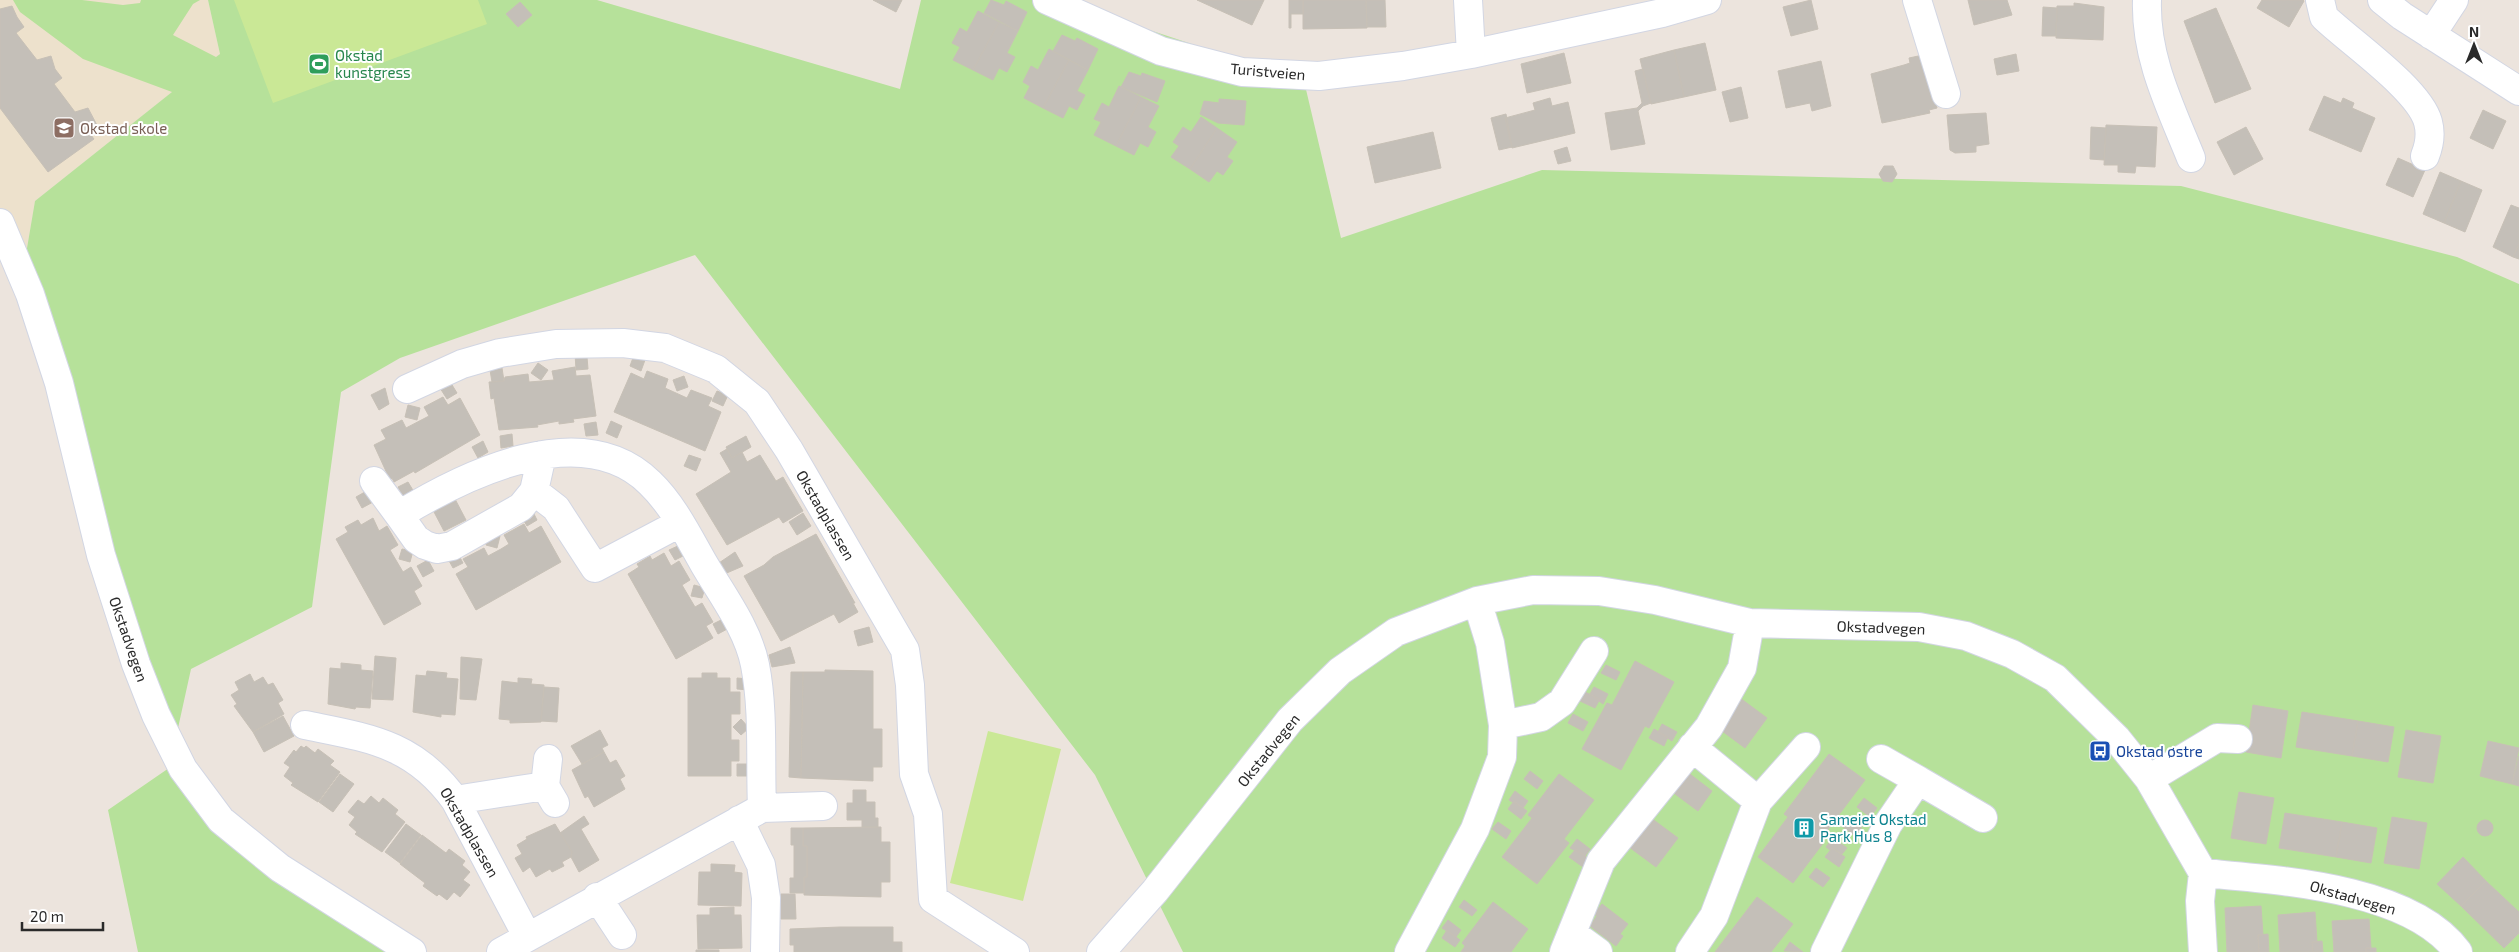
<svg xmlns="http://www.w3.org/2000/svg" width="2519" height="952" viewBox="0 0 2519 952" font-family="'Exo 2',sans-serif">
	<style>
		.education { fill: #ede1cc }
		.green { fill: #b6e19a }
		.pitch { fill: #cae896 }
		.building { fill: #c4bfb8; stroke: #c7c0b6 }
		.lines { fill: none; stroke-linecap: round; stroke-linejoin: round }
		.minor-casing { stroke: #d2d6e3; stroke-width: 30 }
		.minor { stroke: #fff; stroke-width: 28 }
		.labels { text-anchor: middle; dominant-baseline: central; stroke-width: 4; stroke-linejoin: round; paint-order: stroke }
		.leisure-label { font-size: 15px; fill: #27864d; stroke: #fff; text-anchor: start }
		.street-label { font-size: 15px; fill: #2a2a2a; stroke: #fff }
		.education-label { font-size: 15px; fill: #785e54; stroke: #fff; text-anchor: start }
		.transit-label { font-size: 15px; fill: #164399; stroke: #fff; text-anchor: start }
		.culture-label { font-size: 15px; fill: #0d838f; stroke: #fff; text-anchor: start }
	</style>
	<rect width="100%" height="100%" fill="#ece4dd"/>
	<path class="education" d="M0 0H208L220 54 35 201 25 260 0 208Z"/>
	<path class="green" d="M13 0H82L123 5 140 3 141 0H200L193 4 173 35 216 57 220 54 208 0H597L900 89 921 0H1072L1092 11 1304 81 1341 238 1542 170 2181 186 2457 257 2519 284V952H1183L1095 775 695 255 400 358 341 392 312 607 191 669 169 769 301 885 420 952H138L108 810 169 768 25 260 35 201 172 92 83 59 20 12Z"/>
	<path class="pitch" d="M234 0H478L487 24 273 103Z
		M988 731 1061 749 1023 901 950 883Z"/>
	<path class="building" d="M873 0H902L896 12Z
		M991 0 1004 5 1006 1 1027 12 1018 31 984 13Z
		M1197 0H1264L1252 25Z
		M1289 0H1303V14H1291V28H1289Z
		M1303 0H1366L1367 28 1303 29Z
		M1366 0H1385L1386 27H1367Z
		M1811 0 1818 29 1791 36 1783 7Z
		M1968 0H2007L2012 15 1974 25Z
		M2262 0H2303L2304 1 2289 27 2257 8Z
		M520 2 532 15 518 27 506 14Z
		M2074 3 2104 7 2103 40 2056 38 2057 6H2074Z
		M12 6 17 17 24 27 16 33 37 60 51 56 55 69 62 78 54 84 75 112 88 108 99 129 91 135 94 139 48 172 0 108V9Z
		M2043 7 2057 8 2056 36H2042Z
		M2216 8 2251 89 2215 103 2184 21Z
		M978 11 999 22 973 70 953 60 960 47 952 43 960 28 967 32Z
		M999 22 1018 31 1007 53 1015 57 1007 72 999 68 993 80 973 70Z
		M1062 35 1075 41 1077 38 1098 49 1088 70 1053 51Z
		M1705 43 1716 90 1684 97 1674 50Z
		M1049 49 1069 60 1043 108 1024 98 1030 86 1023 82 1031 66 1038 70Z
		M1674 50 1684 97 1651 104 1640 59Z
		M1564 53 1571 83 1527 93 1521 64Z
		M2016 54 2019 71 1997 75 1994 59Z
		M1923 55 1937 108 1929 110 1930 113 1882 123 1871 74 1904 65 1910 63 1909 58Z
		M1069 60 1088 70 1077 91 1085 95 1077 110 1069 106 1063 118 1043 108Z
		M1821 61 1831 106 1812 111 1810 103 1786 108 1778 71Z
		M1643 69 1651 103 1643 106 1638 111 1645 144 1611 150 1605 113 1637 108 1642 103 1635 71Z
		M1129 72 1141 76 1142 73 1165 81 1157 102 1121 87Z
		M1119 86 1141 97 1116 146 1094 135 1101 122 1094 119 1102 103 1109 107Z
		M1741 87 1748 118 1730 122 1722 92Z
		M2324 96 2341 103 2343 98 2354 103 2352 108 2375 118 2361 152 2309 130Z
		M1141 97 1159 106 1148 127 1156 132 1148 147 1140 143 1134 155 1116 146Z
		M1550 98 1552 106 1568 102 1575 133 1512 148 1505 118 1535 110 1533 103Z
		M1219 99 1246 101 1244 125 1218 123 1200 114 1204 101 1219 103Z
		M2483 110 2506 121 2493 149 2470 138Z
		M1986 113 1989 144 1976 146V152L1955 153 1950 150 1947 115Z
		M1506 114 1512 147 1499 150 1491 118Z
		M1201 117 1217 128 1190 169 1171 157 1179 146 1173 142 1183 127 1191 132Z
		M2106 125 2157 127 2155 167 2136 166 2135 173 2118 172V165H2104Z
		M2091 127 2106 128 2104 160 2090 159Z
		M2246 127 2263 159 2234 175 2217 142Z
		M1217 128 1237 142 1227 157 1233 161 1223 175 1217 171 1209 182 1190 169Z
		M1433 132 1441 168 1375 183 1367 147Z
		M1567 147 1571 161 1558 164 1554 151Z
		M2398 158 2425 170 2413 197 2386 185Z
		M1884 166H1893L1897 174 1892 182 1883 181 1879 174Z
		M2440 172 2461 181 2444 223 2423 214Z
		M2461 181 2482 190 2465 232 2444 223Z
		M2511 205 2519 208V244L2513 257 2493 247Z
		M2519 244V259L2513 257Z
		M575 353 587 357 588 369 576 370Z
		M634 355 645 360 641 371 630 366Z
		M538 363 548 370 541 380 531 373Z
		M575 367 576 376 590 375 596 416 573 419 574 422 559 424V421L537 425 538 427 499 430 494 398 491 399 489 382 504 381 505 377 528 374 529 382 554 380 552 371Z
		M502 368 504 381 492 382 490 370Z
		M647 371 668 379 665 388 687 398 691 390 712 398 708 406 721 412 705 451 614 412 631 373 644 379Z
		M684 376 688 387 677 391 673 380Z
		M449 380 457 393 447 399 440 388Z
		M385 388 389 404 379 410 371 395Z
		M717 391 728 395 723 406 712 401Z
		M443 397 448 405 460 398 480 435 415 473 414 471 394 482 392 478 390 480 374 445 386 439 381 430 402 420 406 428 429 416 424 407Z
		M408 405 420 408 417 420 405 417Z
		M611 421 622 426 617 438 606 433Z
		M596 422 598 435 586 436 584 424Z
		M512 434 513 446 501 448 500 436Z
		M746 436 751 447 732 458 726 447Z
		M483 441 488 452 478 458 472 447Z
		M727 449 732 458 742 452 747 462 760 455 776 481 783 477 803 511 783 523 779 517 727 545 696 494 731 472 720 453Z
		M689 455 701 459 696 471 684 466Z
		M408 482 414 492 404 498 398 487Z
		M372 488 373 502 362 508 356 497Z
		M455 499 466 520 444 531 433 510Z
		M543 507 533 512 537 520 527 526 521 516Z
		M803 513 811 526 797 535 789 522Z
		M373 518 379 531 387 526 398 545 390 550 403 572 411 567 422 586 414 591 421 604 384 625 336 539 348 532 345 527 358 520 361 525Z
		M524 524 529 533 541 526 561 562 476 610 456 574 468 567 463 559 484 548 488 556 501 549 509 544 504 535Z
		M488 534 500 536 497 548 486 545Z
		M816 534 855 603H853L858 612 839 623 834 614 781 641 744 576 764 565 773 557Z
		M680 545 685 555 675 560 669 550Z
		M402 549 413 551 410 562 399 559Z
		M457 552 463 563 453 568 447 557Z
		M735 552 743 566 722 575 716 565Z
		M664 553 671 566 679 561 690 580 682 585 695 607 702 603 713 622 706 626 713 638 676 659 628 574 639 567 637 564 650 556 652 560Z
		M428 560 434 571 423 577 417 566Z
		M694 585 705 588 702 598 691 596Z
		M723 619 729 628 718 634 713 624Z
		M869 627 873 642 858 646 854 631Z
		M790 647 795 663 772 667 769 655Z
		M375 656 396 658 393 700 372 699Z
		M461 657 482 659 476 700 460 699Z
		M1635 661 1674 682 1649 728 1645 726 1621 770 1582 749 1607 703 1612 705Z
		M341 663 361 665V670L373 671 370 708 356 707 355 709 328 704 330 668 341 669Z
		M1606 665 1620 672 1616 680 1601 673Z
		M825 670 873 671V729H882V767H873V781L801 778 803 672H825Z
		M427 671 447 673 446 678 458 679 455 715 441 714V717L413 712 416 675 426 676Z
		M791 672H803L801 778 789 777Z
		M702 673H717V678H730V692H740V714H731V740H739V761H731V776H688V678H702Z
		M250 674 254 682 263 677 268 685 273 683 283 700 278 703 284 714 253 732 234 706 237 704 231 695 239 690 235 682Z
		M518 678 532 679 531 684 544 685 541 722 510 723V720L499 719 502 681 518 683Z
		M737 678 749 679 748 690 737 689Z
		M544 687 559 688 557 722 541 721Z
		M1594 687 1608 694 1603 704 1590 694Z
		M1585 692 1600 699 1595 708 1580 701Z
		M1740 698 1767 718 1745 748 1718 728Z
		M2253 705 2288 711 2281 758 2246 752Z
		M2302 712 2358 721 2352 756 2296 747Z
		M1573 714 1588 722 1583 731 1568 723Z
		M283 716 294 736 264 752 253 732Z
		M741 719 749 728 741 735 733 727Z
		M2358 721 2394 727 2388 762 2352 756Z
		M1662 724 1677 732 1672 741 1658 732Z
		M1654 729 1668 737 1664 746 1649 738Z
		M600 730 608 745 602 748 604 752 582 764 571 746Z
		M2406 730 2441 736 2433 783 2398 777Z
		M2488 741 2519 748 2512 784 2480 776Z
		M301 746 304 748 306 746 315 753 318 749 334 761 330 765 340 772 318 802 291 785 293 783 284 776 290 767 284 763 294 750 296 752Z
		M604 752 610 763 616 760 625 776 620 779 625 789 594 807 588 796 585 798 572 770Z
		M1829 754 1865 780 1820 840 1824 842 1793 883 1758 857 1788 817 1784 814Z
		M2519 756V786L2512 784Z
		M737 764H748V776H737Z
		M1530 771 1543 781 1537 789 1524 779Z
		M1686 771 1712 791 1698 811 1671 791Z
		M340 774 354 784 333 812 319 802Z
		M1559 774 1594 800 1564 839 1569 843 1537 884 1502 857 1532 818 1528 815Z
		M853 790H866V802H875V818H878V827H862V820H847V803H853Z
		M1515 791 1528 801 1523 808 1509 800Z
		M2239 792 2274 798 2266 844 2231 838Z
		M371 796 379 803 383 798 398 810 395 814 405 822 382 852 355 834 357 832 349 825 355 817 348 812 358 800 364 804Z
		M1864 798 1877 808 1870 817 1857 807Z
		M1514 801 1527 811 1521 819 1508 809Z
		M2285 813 2342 822 2336 857 2279 848Z
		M584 816 589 824 581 829 599 860 579 872 571 857 572 852 560 833Z
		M1848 817 1862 827 1855 836 1842 826Z
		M2392 817 2427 823 2419 869 2384 863Z
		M1651 818 1678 838 1656 867 1629 847Z
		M2477 828a8 8 0 1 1 16 0a8 8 0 1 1-16 0Z
		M1498 822 1511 831 1506 839 1492 829Z
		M2342 822 2377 828 2371 863 2336 857Z
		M406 824 421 835 400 863 385 852Z
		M555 824 572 852 571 857 562 862 564 866 552 872 550 869 536 877 530 867 523 872 515 858 522 854 517 845 527 839 526 837Z
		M878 827H881V842H890V882H881V897L804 895V877H807V846H803V828Z
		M791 828H803V846H807V877H804V893H790V878H794V845H791Z
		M422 835 446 853 449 849 465 861 462 865 470 872 463 880 470 885 460 897 454 892 447 900 439 894 437 896 423 886 425 883 400 864Z
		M1833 838 1847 848 1842 854 1832 848 1830 850 1826 847Z
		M1577 839 1590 849 1585 856 1570 848Z
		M1832 848 1845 857 1839 867 1825 857Z
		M1576 849 1589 859 1583 867 1569 857Z
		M2463 857 2486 881 2461 906 2437 884Z
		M711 864 735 865 734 872 742 873 741 906 698 905 699 872H711Z
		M1816 868 1830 878 1823 887 1809 877Z
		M2486 881 2519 912V933L2504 948 2461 906Z
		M781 894H795L796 919H781Z
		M1757 897 1793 924 1771 952H1715Z
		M1464 900 1477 910 1472 916 1459 907Z
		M1493 902 1528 929 1511 952H1461L1465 946 1462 943Z
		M1602 904 1628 924 1620 934 1623 936 1616 946 1590 926 1597 916 1594 914Z
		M2261 906 2263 935H2258L2259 952H2227L2225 908Z
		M734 907V915H741L742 948 698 949 697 915H710V908Z
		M2315 912 2317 942H2312L2313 952H2280L2278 915Z
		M2369 919 2371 948H2366V952H2334L2332 921Z
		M1448 920 1461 930 1456 937 1442 928Z
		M840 927H893V942H902V952H794V945H790V929Z
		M1447 930 1460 940 1455 947 1442 938Z
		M2268 934 2269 952H2259L2258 935Z
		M2322 941 2323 952H2313L2312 942Z
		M1790 942 1803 952 1784 951Z
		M2366 948H2376V952H2366Z
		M696 950H719V952H696Z"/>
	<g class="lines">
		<g class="minor-casing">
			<path id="minor" d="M1047 0 1161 51 1242 72 1319 76 1403 66 1471 54 1662 13 1707 0
				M1468 0 1471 54
				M1917 0 1946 94
				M2147 0C2145 57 2170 106 2191 158
				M2320 0 2324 17C2350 42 2419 89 2428 122 2431 133 2429 146 2425 156
				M2382 0 2402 16 2519 91
				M2431 35 2454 0
				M0 223 30 294 59 383 101 555 136 664 156 715 183 769 221 820 280 868 412 952
				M407 389 462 364 500 353 556 344 623 343 665 348 716 369 757 402 789 450 905 650 910 685 914 774 928 814 933 899 1015 952
				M542 455 534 491 521 507 452 546 437 549 425 545 416 539 399 515C464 475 582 416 650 483 673 505 688 536 704 564 722 595 748 629 755 665 764 711 760 761 762 808
				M374 481 399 515
				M534 491 556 508 595 568 680 523
				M305 725C368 738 414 743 455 800L527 936
				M1503 725 1541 717 1562 702 1594 651
				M1692 747 1758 801
				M1881 759 1918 780
				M2149 779 2217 738 2238 739
				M545 786 548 759
				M455 800 545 786 555 803
				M739 820 761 865 766 898 765 952
				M2203 873C2277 880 2411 887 2458 952
				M597 897 622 935
				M1572 933 1598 952
				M501 952 762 808 823 806
				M1101 952 1155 891 1290 720 1340 671 1396 632 1477 601 1533 590 1599 591 1655 600 1750 623 1919 627 1966 636 2012 654 2055 678 2117 739 2149 779 2203 873 2200 901 2203 952
				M1409 952 1475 829 1502 757 1503 725 1490 643 1477 601
				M1564 952 1601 861 1709 727 1742 668 1750 623
				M1690 952 1714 916 1758 801 1806 747
				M1825 952 1888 824 1918 780 1983 818"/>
		</g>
		<use href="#minor" class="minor"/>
	</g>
	<defs>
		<g id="stadium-square" transform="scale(1.125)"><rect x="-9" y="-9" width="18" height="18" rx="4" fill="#2e9e5b" stroke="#fff"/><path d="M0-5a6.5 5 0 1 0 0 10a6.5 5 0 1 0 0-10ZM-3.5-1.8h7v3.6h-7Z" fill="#fff"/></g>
		<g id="school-square" transform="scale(1.125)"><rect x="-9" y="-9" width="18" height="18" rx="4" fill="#8d6e63" stroke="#fff"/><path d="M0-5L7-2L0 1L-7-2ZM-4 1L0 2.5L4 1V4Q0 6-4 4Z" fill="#fff"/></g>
		<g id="bus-square" transform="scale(1.125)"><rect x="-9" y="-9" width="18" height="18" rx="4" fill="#1a4fb4" stroke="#fff"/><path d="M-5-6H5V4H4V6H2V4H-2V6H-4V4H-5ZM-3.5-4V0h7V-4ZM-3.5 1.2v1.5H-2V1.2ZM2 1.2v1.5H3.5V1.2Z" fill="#fff"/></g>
		<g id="building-square" transform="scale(1.125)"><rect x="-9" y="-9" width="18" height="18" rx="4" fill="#0f9aa8" stroke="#fff"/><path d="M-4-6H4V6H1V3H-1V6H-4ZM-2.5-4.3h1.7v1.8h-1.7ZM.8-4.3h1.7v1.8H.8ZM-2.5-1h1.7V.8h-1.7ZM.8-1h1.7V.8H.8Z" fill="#fff"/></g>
	</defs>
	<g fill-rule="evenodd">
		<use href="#stadium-square" x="319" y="64"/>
		<use href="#school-square" x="64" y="128"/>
		<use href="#bus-square" x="2100" y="751"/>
		<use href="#building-square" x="1804" y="828"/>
	</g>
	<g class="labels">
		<g class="leisure-label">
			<text x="335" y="55">Okstad<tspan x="335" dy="17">kunstgress</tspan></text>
		</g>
		<g class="street-label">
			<text transform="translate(1268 71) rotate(5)">Turistveien</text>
			<text transform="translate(826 515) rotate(60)">Okstadplassen</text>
			<text transform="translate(1881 627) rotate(2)">Okstadvegen</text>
			<text transform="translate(129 639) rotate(71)">Okstadvegen</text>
			<text transform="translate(1268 750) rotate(-51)">Okstadvegen</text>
			<text transform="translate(470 832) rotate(60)">Okstadplassen</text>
			<text transform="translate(2353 897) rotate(16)">Okstadvegen</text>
		</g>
		<g class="education-label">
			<text x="80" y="128">Okstad skole</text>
		</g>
		<g class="transit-label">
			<text x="2116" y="751">Okstad østre</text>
		</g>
		<g class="culture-label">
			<text x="1820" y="819">Sameiet Okstad<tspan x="1820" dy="17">Park Hus 8</tspan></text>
		</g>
	</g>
	<g transform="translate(2474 45)" stroke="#ffffff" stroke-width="4" paint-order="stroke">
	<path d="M0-4L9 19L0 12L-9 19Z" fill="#2a2a2a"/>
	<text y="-8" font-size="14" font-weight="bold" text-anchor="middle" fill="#2a2a2a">N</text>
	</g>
	<path d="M22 922v8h81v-8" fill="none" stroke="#2a2a2a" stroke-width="2.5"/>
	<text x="30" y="922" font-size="15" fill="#2a2a2a" stroke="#ffffff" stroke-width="4" paint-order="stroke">20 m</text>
</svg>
